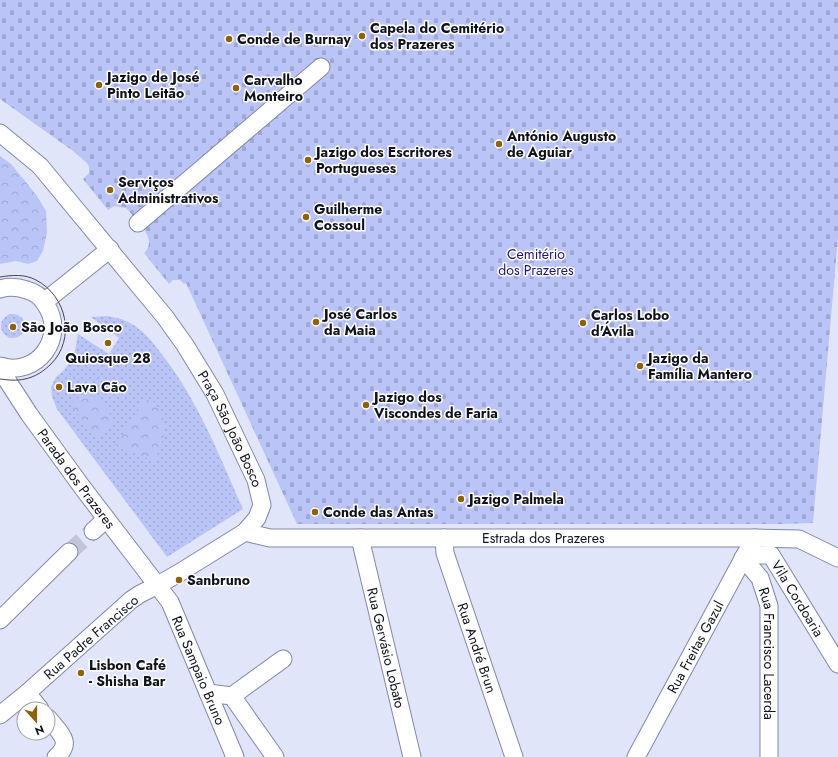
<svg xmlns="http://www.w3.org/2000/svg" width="838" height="757" viewBox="0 0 838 757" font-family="Jost,sans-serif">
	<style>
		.grass { fill: url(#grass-dots) }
		.forest { fill: url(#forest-crowns) }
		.cemetery { fill: url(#cemetery-stones) }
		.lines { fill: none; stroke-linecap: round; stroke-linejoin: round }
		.minor-tunnel { stroke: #c2c5d9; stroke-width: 17; stroke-dasharray: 17 8; stroke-linecap: butt }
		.minor-casing { stroke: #8288a8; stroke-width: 19 }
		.minor { stroke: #fff; stroke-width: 17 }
		.tram { stroke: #424452; stroke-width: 1 }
		.poi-dot { fill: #8e6208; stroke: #fff; stroke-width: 1.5 }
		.labels { text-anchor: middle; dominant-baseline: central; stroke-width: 3; stroke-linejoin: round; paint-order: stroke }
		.poi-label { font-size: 14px; font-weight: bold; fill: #10121e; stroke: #fff; text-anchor: start }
		.park-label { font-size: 14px; fill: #1f1178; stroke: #fff }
		.street-label { font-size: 14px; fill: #10121e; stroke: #fff }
	</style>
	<defs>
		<pattern id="grass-dots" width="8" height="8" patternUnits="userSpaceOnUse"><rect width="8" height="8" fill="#bac4f6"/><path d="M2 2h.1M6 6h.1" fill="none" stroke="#9fa7d2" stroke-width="1.8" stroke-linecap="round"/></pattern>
		<pattern id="forest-crowns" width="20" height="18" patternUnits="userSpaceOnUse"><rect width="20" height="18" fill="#bac4f6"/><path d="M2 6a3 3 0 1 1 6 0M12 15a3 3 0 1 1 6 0" fill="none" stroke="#9fa7d2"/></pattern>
		<pattern id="cemetery-stones" width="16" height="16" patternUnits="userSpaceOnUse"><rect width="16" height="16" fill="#bac4f6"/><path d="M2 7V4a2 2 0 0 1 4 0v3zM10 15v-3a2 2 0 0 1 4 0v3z" fill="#9fa7d2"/></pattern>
	</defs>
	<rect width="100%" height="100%" fill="#e1e5fa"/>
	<path class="grass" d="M1 326a12 12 0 1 1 24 0a12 12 0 1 1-24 0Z
		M107 316C118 318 125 319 135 326 145 333 153 342 160 352 197 398 219 455 243 509L167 557 57 409 52 397 51 387 56 377 64 370 74 356 78 334 109 354 119 338 91 317Z"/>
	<path class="forest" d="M0 156 11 164 25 181 37 196 46 211 47 232 43 251 37 261 28 264 16 261 0 264Z
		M90 389 117 423 97 439 70 404Z
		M151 399C172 419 164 438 155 461L115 447 142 402Z"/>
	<path class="cemetery" d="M0 0H838V237L813 523 783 524H297L186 283 184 284 180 280H173L169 284 144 253C147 250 149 247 149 242 149 232 133 216 126 208L114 206 108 210 83 179 89 173V167L87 163 73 151 0 99Z"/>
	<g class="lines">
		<path class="minor-tunnel" d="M69 552 93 531"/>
		<g class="minor-casing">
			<g id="minor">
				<path id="s1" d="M0 133 40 166 165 317 185 345 215 394 256 480 262 505 257 518 245 532 179 573 158 585 140 594 131 600 27 693 0 715"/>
				<path d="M138 223 321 67"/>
				<path d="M0 289C9 286 18 287 27 290 35 292 42 298 46 305 67 337 37 378 0 366"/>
				<path d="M44 302 110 249"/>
				<path id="s2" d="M4 367 7 380 29 414 82 487 170 602 235 757"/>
				<path d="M93 531 106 519"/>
				<path id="s3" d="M245 532 270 538H755L799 539 838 558"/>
				<path id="s4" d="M360 538 412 757"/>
				<path id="s5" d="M444 538 445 553 514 757"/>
				<path id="s6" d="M745 555H771L838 664"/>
				<path id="s7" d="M743 558 760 578 769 606V757"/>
				<path d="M0 620 69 552"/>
				<path d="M27 693 40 709"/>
				<path d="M208 693 232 696 275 757"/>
				<path d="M232 696 283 659"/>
				<path d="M48 718C59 732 74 742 56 757"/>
				<path id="s8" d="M636 757 745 555 755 538"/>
			</g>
		</g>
		<use href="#minor" class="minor"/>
		<path class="tram" d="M0 277C12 275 25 274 36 280 67 296 76 339 51 364 44 371 35 377 25 379 16 381 8 380 0 379"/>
	</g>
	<g class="poi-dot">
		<circle cx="362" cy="36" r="4"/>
		<circle cx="229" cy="39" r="4"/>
		<circle cx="99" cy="85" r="4"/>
		<circle cx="236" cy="88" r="4"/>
		<circle cx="499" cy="144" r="4"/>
		<circle cx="308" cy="160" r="4"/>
		<circle cx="110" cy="190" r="4"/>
		<circle cx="306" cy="217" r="4"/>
		<circle cx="316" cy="322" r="4"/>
		<circle cx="583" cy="323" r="4"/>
		<circle cx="13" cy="327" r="4"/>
		<circle cx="108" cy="343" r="4"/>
		<circle cx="640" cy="366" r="4"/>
		<circle cx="59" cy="387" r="4"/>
		<circle cx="366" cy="405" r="4"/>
		<circle cx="461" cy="499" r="4"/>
		<circle cx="315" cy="512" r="4"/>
		<circle cx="179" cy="580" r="4"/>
		<circle cx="81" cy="673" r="4"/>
	</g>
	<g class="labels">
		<g class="poi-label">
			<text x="370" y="28">Capela do Cemitério<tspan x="370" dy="16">dos Prazeres</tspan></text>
			<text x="237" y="39">Conde de Burnay</text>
			<text x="107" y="77">Jazigo de José<tspan x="107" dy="16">Pinto Leitão</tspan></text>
			<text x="244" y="80">Carvalho<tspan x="244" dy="16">Monteiro</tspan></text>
			<text x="507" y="136">António Augusto<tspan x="507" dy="16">de Aguiar</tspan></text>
			<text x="316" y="152">Jazigo dos Escritores<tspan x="316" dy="16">Portugueses</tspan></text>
			<text x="118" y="182">Serviços<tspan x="118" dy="16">Administrativos</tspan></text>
			<text x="314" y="209">Guilherme<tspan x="314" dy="16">Cossoul</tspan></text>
			<text x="324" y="314">José Carlos<tspan x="324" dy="16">da Maia</tspan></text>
			<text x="591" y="315">Carlos Lobo<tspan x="591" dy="16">d'Ávila</tspan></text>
			<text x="21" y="327">São João Bosco</text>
			<text x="108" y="358" text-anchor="middle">Quiosque 28</text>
			<text x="648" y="358">Jazigo da<tspan x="648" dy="16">Família Mantero</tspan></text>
			<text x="67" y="387">Lava Cão</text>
			<text x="374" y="397">Jazigo dos<tspan x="374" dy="16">Viscondes de Faria</tspan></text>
			<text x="469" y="499">Jazigo Palmela</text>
			<text x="323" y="512">Conde das Antas</text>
			<text x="187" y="580">Sanbruno</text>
			<text x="89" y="665">Lisbon Café<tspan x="89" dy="16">- Shisha Bar</tspan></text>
		</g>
		<g class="park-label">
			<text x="536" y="254">Cemitério<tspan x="536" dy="16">dos Prazeres</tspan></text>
		</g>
		<g class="street-label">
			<text stroke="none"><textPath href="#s1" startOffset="378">Praça São João Bosco</textPath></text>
			<text stroke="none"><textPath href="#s2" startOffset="134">Parada dos Prazeres</textPath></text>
			<text stroke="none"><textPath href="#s3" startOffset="299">Estrada dos Prazeres</textPath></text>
			<text stroke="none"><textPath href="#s6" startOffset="77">Vila Cordoaria</textPath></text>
			<text transform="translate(91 637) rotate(-41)">Rua Padre Francisco</text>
			<text stroke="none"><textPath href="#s8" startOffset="125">Rua Freitas Gazul</textPath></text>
			<text stroke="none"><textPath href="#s4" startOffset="113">Rua Gervásio Lobato</textPath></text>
			<text stroke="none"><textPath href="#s5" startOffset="115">Rua André Brun</textPath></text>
			<text stroke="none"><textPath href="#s7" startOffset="103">Rua Francisco Lacerda</textPath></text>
			<text stroke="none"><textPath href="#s2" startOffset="363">Rua Sampaio Bruno</textPath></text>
		</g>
	</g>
	<g transform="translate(36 721) rotate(159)"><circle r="19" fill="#ffffff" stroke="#9fa0a5"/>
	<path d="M0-3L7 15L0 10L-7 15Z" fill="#8e6208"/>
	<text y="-6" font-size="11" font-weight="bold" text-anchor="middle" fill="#10121e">N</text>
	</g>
</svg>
